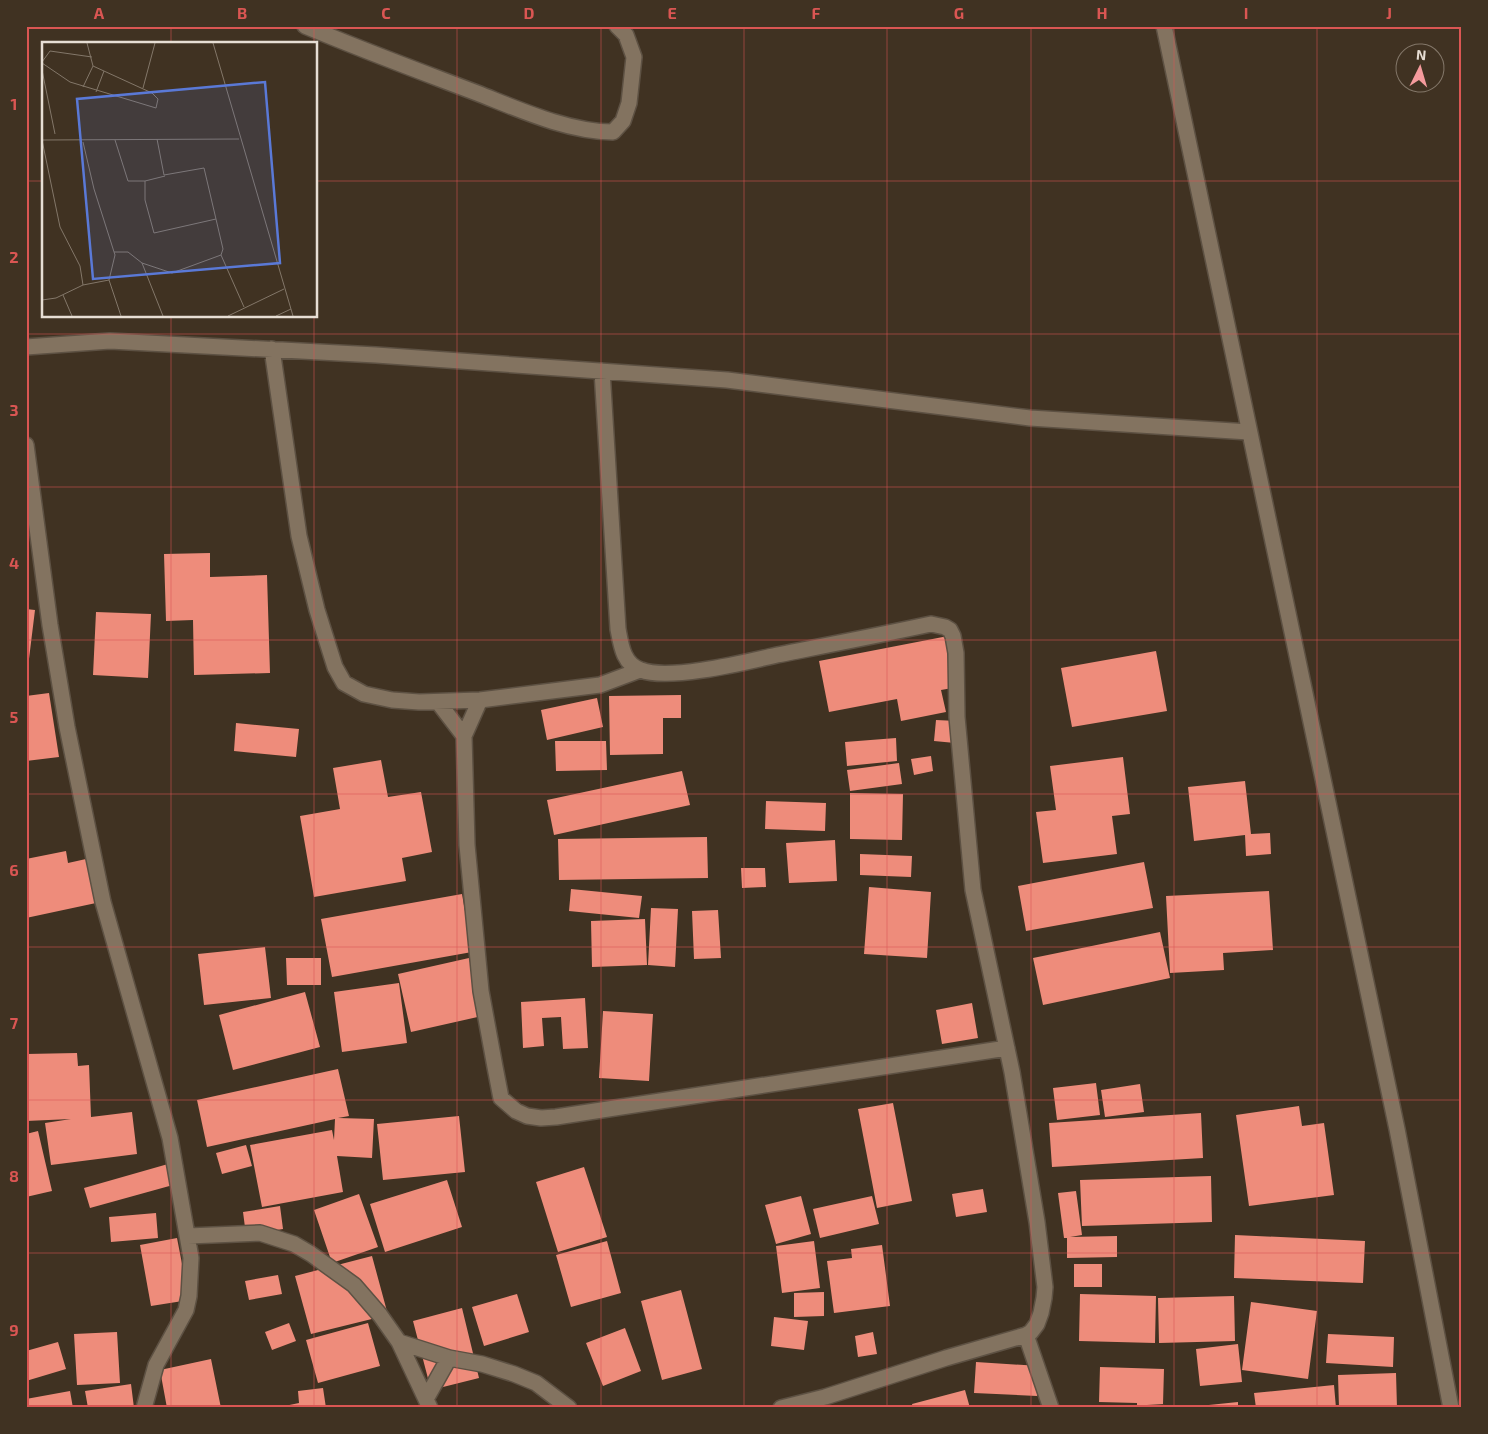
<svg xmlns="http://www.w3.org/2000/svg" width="1488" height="1434" viewBox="0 0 1488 1434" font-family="'Exo 2',sans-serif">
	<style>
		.building { fill: #ee8c7b }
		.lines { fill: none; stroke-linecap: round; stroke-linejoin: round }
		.minor-casing { stroke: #5d5143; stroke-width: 18 }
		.minor { stroke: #837360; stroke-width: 15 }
		.grid { fill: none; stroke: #da5653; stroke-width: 1; stroke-opacity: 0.55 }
		.inset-road { fill: none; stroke: #837769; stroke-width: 1 }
		.view { fill: #5a79d7; fill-opacity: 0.15; stroke: #5a79d7; stroke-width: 2.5 }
		.inset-edge { fill: none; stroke: #e7ded4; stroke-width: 2.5 }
		.neatline { fill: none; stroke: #da5653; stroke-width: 2 }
		.grid-label { font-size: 16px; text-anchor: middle; font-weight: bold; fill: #da5653 }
	</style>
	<rect width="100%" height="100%" fill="#403222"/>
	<path class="building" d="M210 553V577L267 575 270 673 194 675 193 620 166 621 164 554Z
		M26 609 35 610 28 667H26Z
		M96 612 151 614 148 678 93 675Z
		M948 636 958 687 941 690 946 712 901 721 897 699 829 712 819 661Z
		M1156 651 1167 711 1072 727 1061 668Z
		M49 693 59 757 26 761V696Z
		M681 695V718H663V754L610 755 609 696Z
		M597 698 603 727 547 740 541 710Z
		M936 720 957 721 955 743 934 741Z
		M236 723 299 729 296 757 234 751Z
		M896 738 897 761 847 766 845 742Z
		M555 741H606L607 770 556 771Z
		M931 756 933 771 914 775 911 759Z
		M1123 757 1130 814 1112 816 1117 854 1043 863 1036 812 1056 810 1050 766Z
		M381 760 388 797 421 792 432 852 402 858 406 881 314 897 300 816 340 809 333 768Z
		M899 763 902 784 850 791 847 770Z
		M682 771 690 805 554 835 547 800Z
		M1245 781 1251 834 1270 833 1271 854 1246 856 1245 835 1194 841 1188 787Z
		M850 793 903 794 902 840 850 839Z
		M766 801 826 803 825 831 765 829Z
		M707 837 708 878 559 880 558 839Z
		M835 840 837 881 789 883 786 843Z
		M66 851 68 863 86 859 96 903 26 918V859Z
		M860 854 912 856 911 877 860 875Z
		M1144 862 1153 908 1026 931 1018 886Z
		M741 868H765L766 887 742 888Z
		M869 887 931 892 927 958 864 954Z
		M571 889 642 896 639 918 569 911Z
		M1269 891 1273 950 1223 953 1224 970 1170 973 1166 896Z
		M462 894 472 952 332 977 321 919Z
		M651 908 678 909 675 967 648 965Z
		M718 910 721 958 694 959 692 911Z
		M645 919 647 965 592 967 591 921Z
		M1160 932 1170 978 1043 1005 1033 958Z
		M265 947 271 998 204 1005 198 954Z
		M286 958H321V985H287Z
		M469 958 482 1016 411 1032 398 974Z
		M399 983 407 1043 342 1052 334 992Z
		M305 992 320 1047 233 1070 219 1015Z
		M585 998 588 1048 563 1049 561 1017 542 1018 544 1046 523 1048 521 1002Z
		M972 1003 978 1038 942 1044 936 1010Z
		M603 1011 653 1014 649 1081 599 1078Z
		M77 1053 78 1066 89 1065 91 1117 132 1112 137 1154 51 1165 45 1123 71 1119 26 1121V1054Z
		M338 1069 349 1116 338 1118 374 1119 372 1158 337 1156 343 1192 262 1207 250 1145 332 1130 334 1140 335 1119 207 1147 197 1100Z
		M1096 1083 1100 1115 1057 1120 1053 1088Z
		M1140 1084 1144 1112 1105 1117 1101 1090Z
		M893 1103 912 1201 877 1208 858 1109Z
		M1299 1106 1302 1126 1324 1123 1334 1195 1249 1206 1236 1115Z
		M1201 1113 1203 1158 1052 1167 1049 1123Z
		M459 1116 465 1172 383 1180 377 1124Z
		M38 1131 52 1191 26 1197V1134Z
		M246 1145 252 1166 222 1174 216 1153Z
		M168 1164 173 1185 90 1208 84 1188Z
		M584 1167 607 1237 558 1252 536 1182Z
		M1211 1176 1212 1222 1082 1226 1080 1180Z
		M447 1180 462 1227 385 1252 370 1204Z
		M983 1189 987 1212 956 1217 952 1194Z
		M1076 1191 1082 1235 1070 1237 1117 1236V1257L1067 1258V1238H1064L1058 1193Z
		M359 1194 378 1247 332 1263 314 1210Z
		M801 1196 811 1234 776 1244 765 1205Z
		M872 1196 879 1224 820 1238 813 1209Z
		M280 1206 283 1229 246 1235 243 1212Z
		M156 1213 158 1238 111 1242 109 1217Z
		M1235 1235 1365 1241 1363 1283 1234 1278Z
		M177 1238 189 1300 151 1306 140 1245Z
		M607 1241 621 1293 571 1307 556 1255Z
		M814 1241 820 1288 782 1293 776 1246Z
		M882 1245 890 1306 834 1313 827 1261 852 1258 851 1249Z
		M372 1256 388 1315 311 1334 295 1276Z
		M1074 1264H1102V1287H1074Z
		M278 1275 282 1294 249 1300 245 1281Z
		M681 1290 702 1369 662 1380 641 1301Z
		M824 1292V1316L794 1317V1293Z
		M517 1294 529 1332 484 1346 472 1307Z
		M1080 1294 1156 1296 1155 1343 1079 1341Z
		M1234 1296 1235 1341 1159 1343 1158 1298Z
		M1251 1302 1317 1311 1308 1379 1242 1370Z
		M462 1308 479 1378 431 1390 413 1321Z
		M774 1317 808 1321 804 1350 771 1346Z
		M289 1323 296 1341 272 1350 265 1332Z
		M368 1323 380 1366 318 1383 306 1340Z
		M625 1328 641 1371 603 1386 586 1343Z
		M117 1332 120 1383 77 1385 74 1334Z
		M873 1332 877 1354 858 1357 855 1336Z
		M1328 1334 1394 1337 1393 1367 1326 1363Z
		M58 1342 66 1369 26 1381V1351Z
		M1238 1344 1242 1382 1200 1386 1196 1349Z
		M211 1359 221 1408H167L160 1370Z
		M976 1362 1040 1366 1037 1396 974 1393Z
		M1100 1367 1164 1369 1163 1404H1147L1165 1405V1408H1137V1403L1099 1402Z
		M1396 1373 1397 1408H1339L1338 1375Z
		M131 1384 134 1408H88L85 1391Z
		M1334 1385 1336 1408H1256L1254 1393Z
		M323 1388 326 1408H275L299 1403 298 1391Z
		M965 1390 970 1408H913L912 1404Z
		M70 1391 73 1408H26V1399Z
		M1238 1402V1408H1199V1406Z"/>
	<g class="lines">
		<g class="minor-casing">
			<path id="minor" d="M305 26C362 50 419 71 477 93 518 109 568 132 613 132L623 121 629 103 634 57 626 35 617 26
				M1164 26 1397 1129 1451 1408
				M26 347 110 341 376 355 727 380 1030 418 1249 432
				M272 349 299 536 317 610 335 667 344 683 364 694 392 700 419 702 480 700 600 685 640 670
				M602 371 618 629C621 645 623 664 641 670 669 681 746 662 777 655 828 645 880 635 931 624L945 627 950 630 953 636 956 653 957 717 973 890 1012 1072 1037 1222 1045 1287 1044 1298 1041 1313 1037 1324 1031 1332 1026 1335 946 1358 825 1397 781 1408
				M26 445 50 625 67 727 103 902 170 1138 191 1258 189 1296 186 1310 156 1365 144 1408
				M480 700 464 736 467 845 481 991 495 1067 501 1098 516 1111 527 1116 541 1118 556 1117 1007 1048
				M438 702 464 736
				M188 1236 260 1233 294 1244 311 1254 354 1285 380 1315 399 1342 430 1408
				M1026 1335 1051 1408
				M399 1342 449 1358 482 1364 514 1374 536 1383 569 1408
				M426 1399 449 1358"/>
		</g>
		<use href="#minor" class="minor"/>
	</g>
	<path class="grid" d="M171 26V44M314 26V44M457 26V1408M601 26V1408M744 26V1408M887 26V1408M1031 26V1408M1174 26V1408M1317 26V1408M26 181H44M316 181H1462M171 316V1408M314 316V1408M26 334H1462M26 487H1462M26 640H1462M26 794H1462M26 947H1462M26 1100H1462M26 1253H1462"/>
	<g transform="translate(42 42)">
		<rect width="275" height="275" fill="#403222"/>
		<path class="inset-road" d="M171 1 251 274M0 20 8 9 50 15M0 21 28 40 114 66 116 57 110 51 51 24 45 1M0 28 13 92M41 45 51 24M101 46 113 1M54 50 62 29M115 97 122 133 162 126 181 207 179 213 202 265M0 98 197 97M73 98 86 139H103L123 134M41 100 52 147 73 213 67 238 79 274M103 139V158L112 191 174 177M72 210H86L100 221 121 274M100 221 130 231 179 213M41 243 67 238M21 253 30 274M0 258 14 256 41 243 38 224 18 185 0 98M186 274 242 247M234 274 249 267"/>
		<path class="view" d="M223 40 238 221 51 237 35 57Z"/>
		<rect width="275" height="275" class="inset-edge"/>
	</g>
	<rect width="1488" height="1434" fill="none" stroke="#403222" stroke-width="55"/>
	<g transform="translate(1420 68) rotate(5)"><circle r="24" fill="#403222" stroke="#837769"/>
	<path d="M0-4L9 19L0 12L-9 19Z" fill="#f59b9d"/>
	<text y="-8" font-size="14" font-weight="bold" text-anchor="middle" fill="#e7ded4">N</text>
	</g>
	<rect x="28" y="28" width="1432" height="1378" class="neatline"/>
	<g class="grid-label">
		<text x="99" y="19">A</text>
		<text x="242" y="19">B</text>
		<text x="386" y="19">C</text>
		<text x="529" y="19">D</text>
		<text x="672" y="19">E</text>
		<text x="816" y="19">F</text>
		<text x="959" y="19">G</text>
		<text x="1102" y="19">H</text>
		<text x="1246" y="19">I</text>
		<text x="1389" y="19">J</text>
		<text x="14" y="110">1</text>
		<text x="14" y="263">2</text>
		<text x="14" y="416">3</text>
		<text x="14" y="569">4</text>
		<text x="14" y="723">5</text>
		<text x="14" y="876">6</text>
		<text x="14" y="1029">7</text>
		<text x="14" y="1182">8</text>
		<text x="14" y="1336">9</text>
	</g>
</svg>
